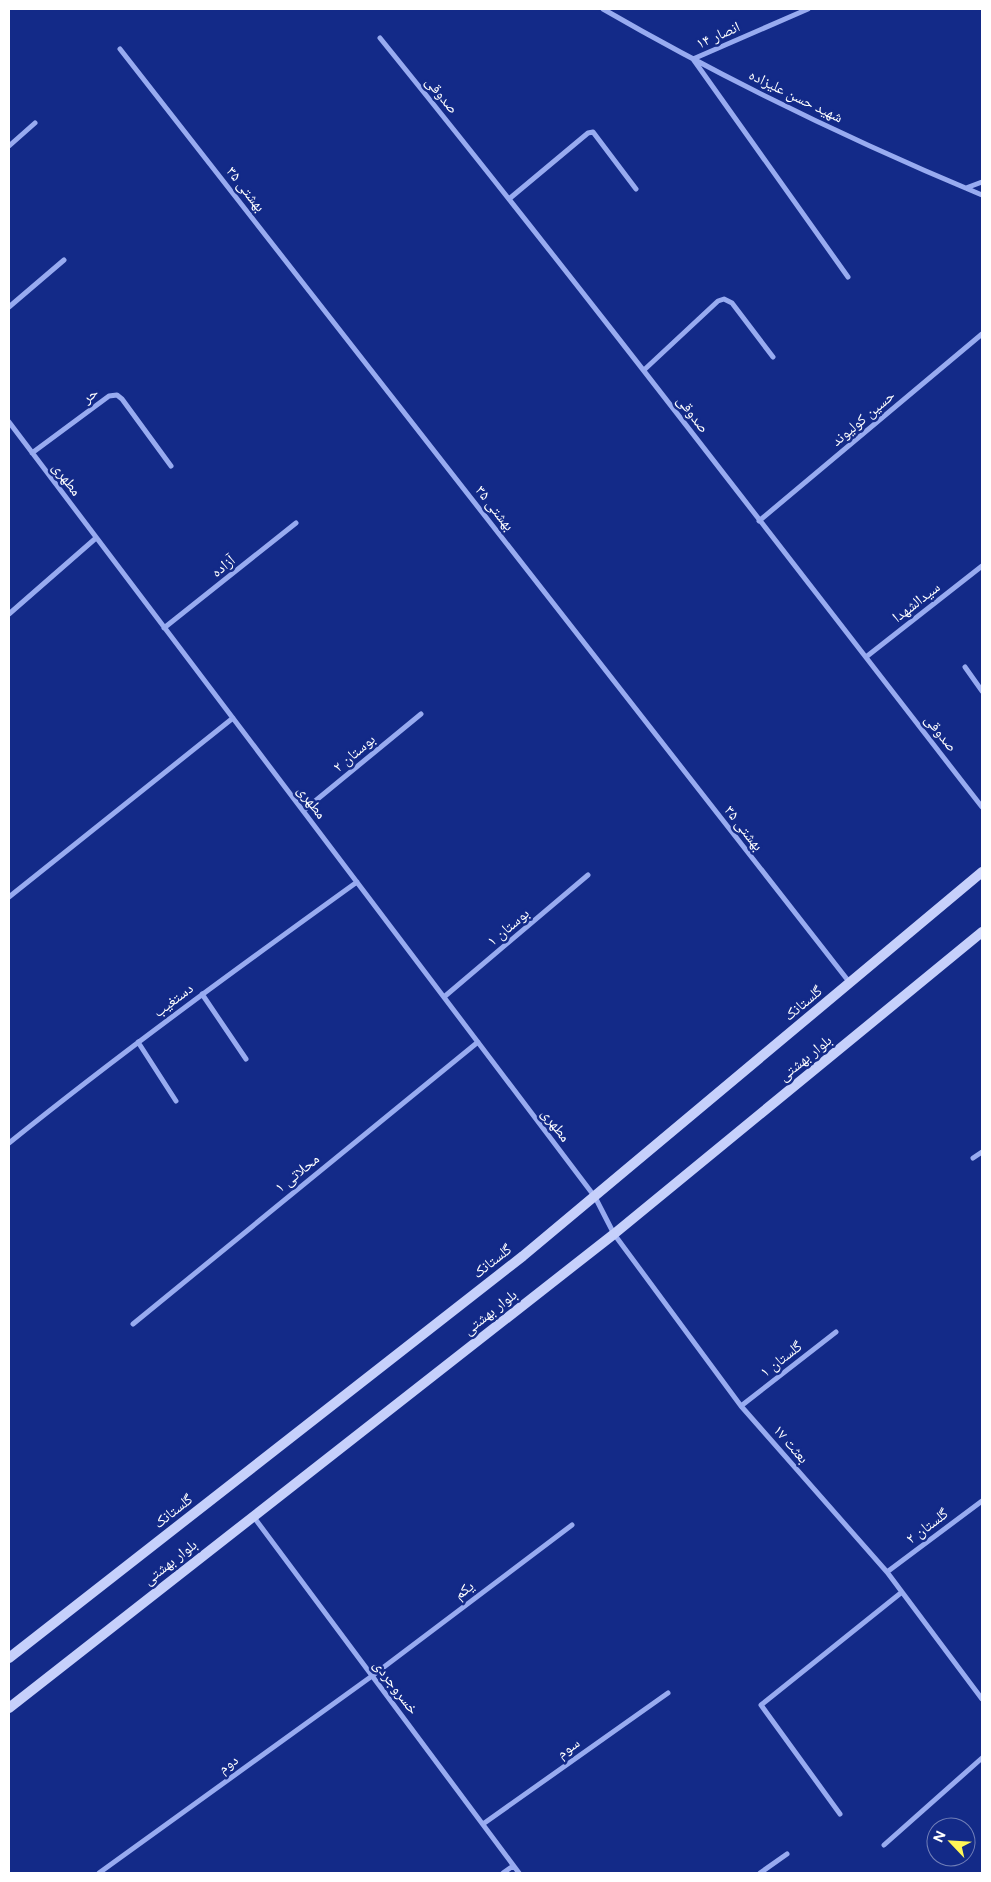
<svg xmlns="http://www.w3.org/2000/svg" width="991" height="1882" viewBox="0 0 991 1882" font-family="Figtree,'Noto Naskh Arabic',sans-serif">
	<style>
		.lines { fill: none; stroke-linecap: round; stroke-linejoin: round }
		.street { stroke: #98abf0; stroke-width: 5 }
		.secondary { stroke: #c6d0fb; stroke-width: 10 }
		.labels { text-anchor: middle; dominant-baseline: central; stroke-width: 5; stroke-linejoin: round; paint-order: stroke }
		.street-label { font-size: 15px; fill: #fff; stroke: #132a88 }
	</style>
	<rect width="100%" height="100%" fill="#132a88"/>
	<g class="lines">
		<path class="street" d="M603 9C724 79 853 141 982 195
			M808 9 693 59 848 277
			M380 38C585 291 782 550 982 807
			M120 49 850 983
			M9 146 35 123
			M966 188 982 182
			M509 199 588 133 593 132 636 189
			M9 307 64 260
			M644 370 718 301 724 299 732 303 773 357
			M9 422 595 1197 614 1234 741 1406 887 1572 982 1699
			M32 453 109 396 117 395 122 399 171 466
			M759 521 982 334
			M9 614 96 538
			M164 628 296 523
			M866 657 982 566
			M965 667 982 691
			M303 811 421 714
			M9 897 233 718
			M202 994 246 1059
			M444 997 588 875
			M138 1042 176 1101
			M9 1143C122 1052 239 967 357 882
			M973 1158 982 1152
			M133 1324 478 1042
			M741 1406 836 1332
			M253 1516 519 1873
			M887 1572 982 1501
			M840 1814 761 1705 902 1592
			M483 1824 668 1693
			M884 1845 982 1758
			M99 1873 372 1676 572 1525
			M503 1873 513 1866
			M760 1873 787 1854"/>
		<path class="secondary" d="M9 1658 523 1256 982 872
			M9 1708 614 1234 982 932"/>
	</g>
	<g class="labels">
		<g class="street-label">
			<text transform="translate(718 35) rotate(-24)">انصار ۱۴</text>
			<text transform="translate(442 95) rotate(51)">صدوقی</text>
			<text transform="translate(796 96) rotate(26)">شهید حسن علیزاده</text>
			<text transform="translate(246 189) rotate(52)">بهشتی ۳۵</text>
			<text transform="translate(90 395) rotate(-36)">حر</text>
			<text transform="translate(693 414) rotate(53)">صدوقی</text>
			<text transform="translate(863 418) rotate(-40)">حسین کولیوند</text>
			<text transform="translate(67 479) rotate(53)">مطهری</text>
			<text transform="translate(495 508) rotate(52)">بهشتی ۳۵</text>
			<text transform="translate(223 566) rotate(-39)">آزاده</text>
			<text transform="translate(916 602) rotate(-38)">سیدالشهدا</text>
			<text transform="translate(941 733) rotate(52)">صدوقی</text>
			<text transform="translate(354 753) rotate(-40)">بوستان ۲</text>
			<text transform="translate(312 802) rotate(53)">مطهری</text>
			<text transform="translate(744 828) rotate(52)">بهشتی ۳۵</text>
			<text transform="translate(508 927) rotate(-40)">بوستان ۱</text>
			<text transform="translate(173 1000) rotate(-37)">دستغیب</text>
			<text transform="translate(803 1003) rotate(-40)">گلستانک</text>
			<text transform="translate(805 1058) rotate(-39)">بلوار بهشتی</text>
			<text transform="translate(556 1125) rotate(53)">مطهری</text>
			<text transform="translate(297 1173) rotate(-39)">محلاتی ۱</text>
			<text transform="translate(492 1261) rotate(-38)">گلستانک</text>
			<text transform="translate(490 1312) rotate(-38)">بلوار بهشتی</text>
			<text transform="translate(781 1359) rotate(-38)">گلستان ۱</text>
			<text transform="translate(791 1444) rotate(49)">بعثت ۱۷</text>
			<text transform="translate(173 1511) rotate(-38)">گلستانک</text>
			<text transform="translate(927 1526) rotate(-37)">گلستان ۲</text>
			<text transform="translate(170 1562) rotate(-38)">بلوار بهشتی</text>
			<text transform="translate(464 1590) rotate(-37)">یکم</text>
			<text transform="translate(396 1687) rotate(53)">خسروجردی</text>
			<text transform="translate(568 1748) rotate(-35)">سوم</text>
			<text transform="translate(228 1764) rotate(-36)">دوم</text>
		</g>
	</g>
	<rect width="991" height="1882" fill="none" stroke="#ffffff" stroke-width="20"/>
	<g transform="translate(951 1842) rotate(295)"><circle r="24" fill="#132a88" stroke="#717fb8"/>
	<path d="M0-4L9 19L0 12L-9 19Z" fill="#fff657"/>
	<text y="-8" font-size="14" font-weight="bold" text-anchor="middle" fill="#ffffff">N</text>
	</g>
</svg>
